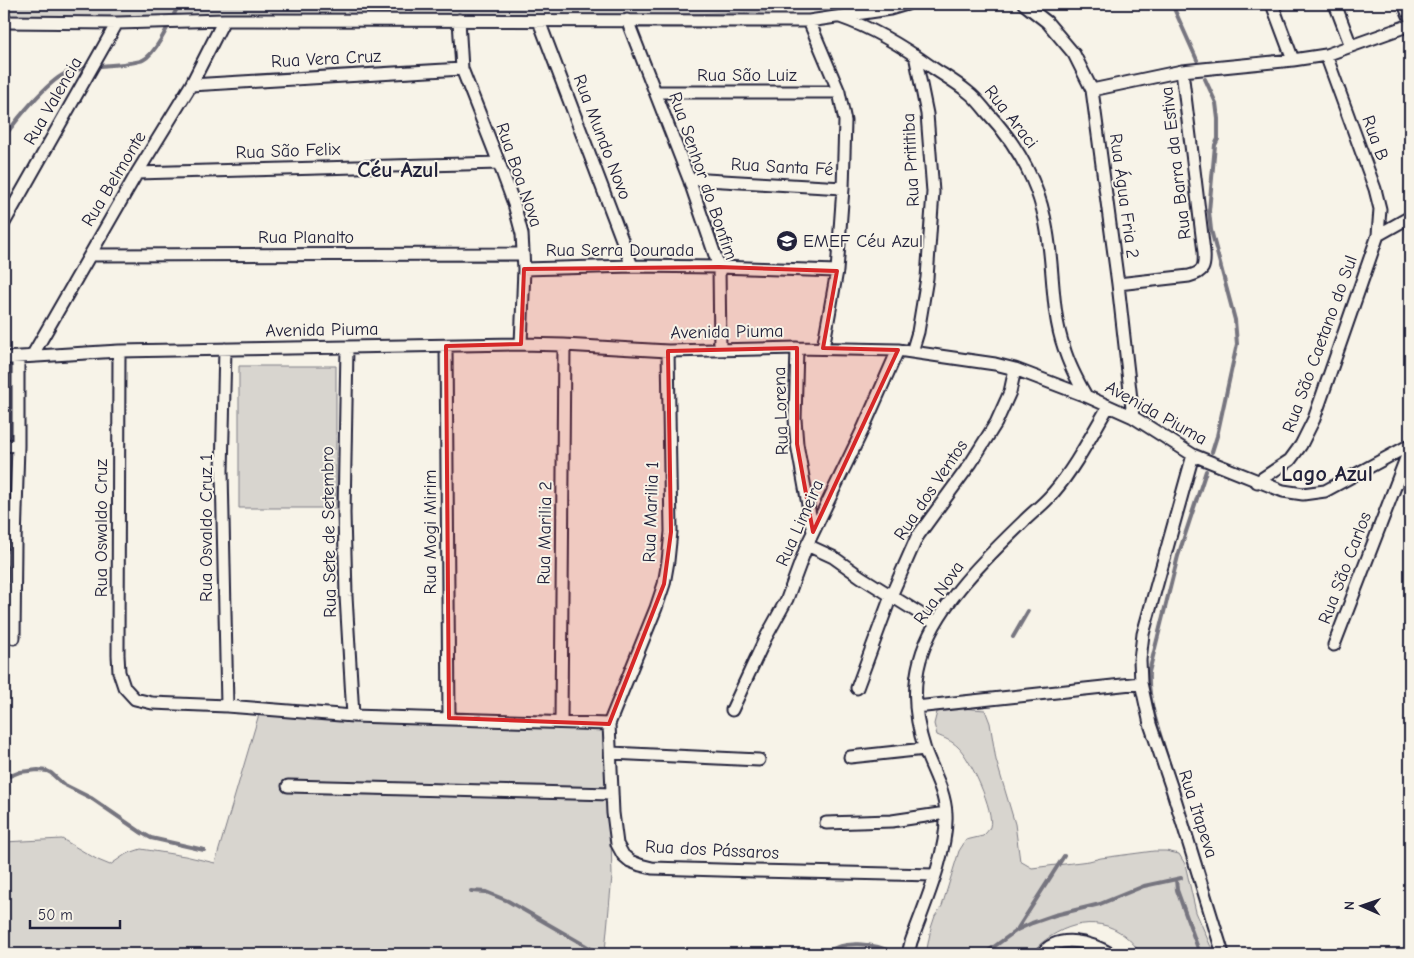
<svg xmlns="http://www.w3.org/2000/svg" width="1414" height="958" viewBox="0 0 1414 958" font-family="'Comic Neue',sans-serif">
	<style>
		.green { fill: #d8d5cf; stroke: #7d7c85 }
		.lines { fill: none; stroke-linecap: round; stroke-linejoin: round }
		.stream { stroke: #76747f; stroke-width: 4 }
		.minor-casing { stroke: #22223b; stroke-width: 15 }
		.minor { stroke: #f7f3e8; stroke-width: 11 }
		.marked { fill: #d62828; fill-opacity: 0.2; stroke: #d62828; stroke-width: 4; stroke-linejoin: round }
		.labels { text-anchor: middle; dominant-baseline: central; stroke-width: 4; stroke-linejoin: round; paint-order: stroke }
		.street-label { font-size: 18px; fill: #22223b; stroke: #f7f3e8 }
		.poi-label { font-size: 18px; fill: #22223b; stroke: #f7f3e8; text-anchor: start }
		.district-label { font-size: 22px; font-weight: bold; fill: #22223b; stroke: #f7f3e8 }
	</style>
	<rect width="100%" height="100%" fill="#f7f3e8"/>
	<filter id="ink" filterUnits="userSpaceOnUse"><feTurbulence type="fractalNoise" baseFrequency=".02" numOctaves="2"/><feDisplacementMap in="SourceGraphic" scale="10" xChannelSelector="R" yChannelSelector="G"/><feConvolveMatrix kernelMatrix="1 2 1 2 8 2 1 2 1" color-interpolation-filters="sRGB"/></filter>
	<g filter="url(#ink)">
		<path class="green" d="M4 4H887L876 7C718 15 560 17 403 18 270 18 137 18 4 17Z
			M239 366H336V508H239Z
			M262 704 444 717 608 721 612 876 605 951 702 954H4V842L62 839 98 860 110 865 126 854 141 849 185 856 215 863Z
			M961 708 985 710 990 723 996 760 1015 824 1020 861 1032 868 1089 861 1101 858 1154 851H1166L1179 854 1185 864 1196 912 1211 947 1212 954H1139C1137 947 1131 941 1125 936 1095 911 1054 927 1030 954H926L931 928 935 916 942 906 959 851 966 840 983 836C985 834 989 830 990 827 995 811 970 758 958 747 952 741 944 738 937 735L934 724 937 712Z"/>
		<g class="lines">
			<path class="stream" d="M453 4 454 5
				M1172 4 1197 60
				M95 67C106 65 135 64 143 60 157 53 172 18 179 4
				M1205 79 1216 103 1218 119V139L1215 145 1209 211 1211 230 1235 320 1237 344 1217 436 1212 452
				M4 137C18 118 46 83 66 73 73 70 81 69 89 68
				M1013 637 1028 611
				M4 769 10 776 20 772 38 770 47 771 51 773 63 784 91 798 142 833 151 838 204 850
				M1171 769C1162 740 1147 702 1149 672L1178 556 1206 471
				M1176 879 1177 890 1200 954
				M471 891 486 892 508 901 600 954
				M1018 928 1064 856
				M712 954C721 949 729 949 739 954
				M824 954C844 939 874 943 896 954
				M984 954 1017 930 1032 923 1055 915 1100 904 1144 886 1181 878"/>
			<g class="minor-casing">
				<path id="minor" d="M1024 4 1047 22 1074 54 1092 90 1118 284 1133 417
					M1272 4 1293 60
					M1335 4 1351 46
					M1404 4 1410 18
					M840 17C875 29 904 47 933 68 945 76 957 83 968 92 975 97 981 105 986 111 1018 145 1040 185 1047 231 1054 270 1051 311 1064 348 1069 365 1077 380 1086 396
					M459 20 462 69 499 163 514 204 522 234 524 269 521 344
					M627 20 689 179 719 267 720 349
					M539 21 632 266
					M809 21 839 92 845 121 843 188 837 271 823 348
					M4 22 117 23 224 20 809 21 890 9 907 4
					M1326 55 1375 189 1380 209 1378 235
					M191 85 462 69
					M1092 90 1182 71 1293 60 1326 55 1410 25
					M655 92H839
					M137 173 499 163
					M689 179 843 188
					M4 223 117 23
					M90 255 523 254
					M524 269 632 266 719 267 837 271
					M1118 284 1189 276C1204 272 1205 267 1204 252L1182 71
					M446 346 449 718
					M347 348 344 513 346 596 353 716
					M797 348 795 419 797 444 813 532
					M225 349 222 471 227 706
					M119 351 118 655 119 672 124 687 135 699 152 703 227 706 353 716 609 724
					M668 351 671 532 668 561 664 584 656 608 609 724 613 813 617 844 623 855 630 861 640 865 652 868 754 871 934 875
					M912 352 918 332 927 278 933 192 927 114 915 55
					M32 356 137 173 191 85 224 20
					M4 358 119 351 521 344 564 345 668 351 797 348 898 350 995 364 1015 369 1086 396 1133 417 1193 455 1283 491 1303 494 1325 491 1410 445
					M4 445 18 446
					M1193 455 1143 634 1140 660 1141 683 1150 724 1172 789 1223 954
					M1257 482 1290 460 1301 445 1314 419 1378 235 1410 217
					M807 545 833 557 861 577 935 623
					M14 638 15 543 18 446V358
					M1334 645 1410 448
					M857 688 891 596 917 537 971 463 996 423 1010 392 1015 369
					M916 707 1141 683
					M732 710 765 639 787 599 807 545 863 429 898 350
					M561 721 564 345
					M611 753 759 760
					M850 757 925 749
					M288 786 612 794
					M826 823 892 821 946 813
					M908 954 911 942C924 906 948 852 946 814 945 791 933 772 925 750 916 722 912 689 920 660 934 607 985 559 1023 522 1033 512 1045 503 1053 493 1074 469 1092 434 1108 407
					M1042 954C1059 932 1092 943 1111 954"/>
			</g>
			<use href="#minor" class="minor"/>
		</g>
	</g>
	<path class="marked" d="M719 267 837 271 823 348 898 350 813 532 797 444V348L668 351 671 532 664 584 609 724 449 718 446 346 521 344 524 269Z"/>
	<defs>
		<g id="school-disc" transform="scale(1.125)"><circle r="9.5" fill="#22223b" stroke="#f7f3e8"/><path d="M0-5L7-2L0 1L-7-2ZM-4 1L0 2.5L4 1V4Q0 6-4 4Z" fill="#fff"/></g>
	</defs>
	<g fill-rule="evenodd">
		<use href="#school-disc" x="787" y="241"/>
	</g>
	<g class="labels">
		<g class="street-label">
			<text transform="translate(326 59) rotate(-3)">Rua Vera Cruz</text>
			<text x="747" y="75">Rua São Luiz</text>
			<text transform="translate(53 101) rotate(-60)">Rua Valencia</text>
			<text transform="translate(1011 117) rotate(52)">Rua Araci</text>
			<text transform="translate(602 137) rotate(69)">Rua Mundo Novo</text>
			<text transform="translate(1375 138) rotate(70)">Rua B</text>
			<text transform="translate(288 151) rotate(-2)">Rua São Felix</text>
			<text transform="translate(911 160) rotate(-93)">Rua Prititiba</text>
			<text transform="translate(1176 163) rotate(-97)">Rua Barra da Estiva</text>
			<text transform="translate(782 167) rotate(3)">Rua Santa Fé</text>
			<text transform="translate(519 175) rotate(71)">Rua Boa Nova</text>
			<text transform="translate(703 176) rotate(71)">Rua Senhor do Bonfim</text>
			<text transform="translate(114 179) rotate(-59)">Rua Belmonte</text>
			<text transform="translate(1124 196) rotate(82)">Rua Água Fria 2</text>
			<text x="306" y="237">Rua Planalto</text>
			<text x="620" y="250">Rua Serra Dourada</text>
			<text transform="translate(322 330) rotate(-1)">Avenida Piuma</text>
			<text transform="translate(727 332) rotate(-1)">Avenida Piuma</text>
			<text transform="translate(1320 344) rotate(-70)">Rua São Caetano do Sul</text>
			<text transform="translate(781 411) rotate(-92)">Rua Lorena</text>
			<text transform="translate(1156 413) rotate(29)">Avenida Piuma</text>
			<text transform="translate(931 490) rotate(-56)">Rua dos Ventos</text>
			<text transform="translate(651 512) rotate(-88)">Rua Marilia 1</text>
			<text transform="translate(800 523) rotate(-66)">Rua Limeira</text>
			<text transform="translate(101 528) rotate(-90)">Rua Oswaldo Cruz</text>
			<text transform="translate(206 528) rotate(-90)">Rua Osvaldo Cruz 1</text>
			<text transform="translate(329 532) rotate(-91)">Rua Sete de Setembro</text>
			<text transform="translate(430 532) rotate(-90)">Rua Mogi Mirim</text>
			<text transform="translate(545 533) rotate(-89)">Rua Marilia 2</text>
			<text transform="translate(1345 568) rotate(-69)">Rua São Carlos</text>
			<text transform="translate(939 593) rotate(-55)">Rua Nova</text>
			<text transform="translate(1198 814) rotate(72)">Rua Itapeva</text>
			<text transform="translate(712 850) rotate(3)">Rua dos Pássaros</text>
		</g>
		<g class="poi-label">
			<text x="803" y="241">EMEF Céu Azul</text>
		</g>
		<g class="district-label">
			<text x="398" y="170">Céu Azul</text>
			<text x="1327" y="474">Lago Azul</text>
		</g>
	</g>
	<rect width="1414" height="958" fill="none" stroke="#f7f3e8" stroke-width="20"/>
	<rect x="10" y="10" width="1394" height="938" fill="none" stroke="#22223b" stroke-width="2" filter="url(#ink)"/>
	<g transform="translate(1362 906) rotate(272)" stroke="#f7f3e8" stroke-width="4" paint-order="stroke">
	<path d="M0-4L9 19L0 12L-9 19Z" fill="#22223b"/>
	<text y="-8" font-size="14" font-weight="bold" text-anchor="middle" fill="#22223b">N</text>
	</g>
	<path d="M30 920v8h90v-8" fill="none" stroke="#22223b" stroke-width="2.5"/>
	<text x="38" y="920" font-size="15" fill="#22223b" stroke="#f7f3e8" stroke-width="4" paint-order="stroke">50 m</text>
</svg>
